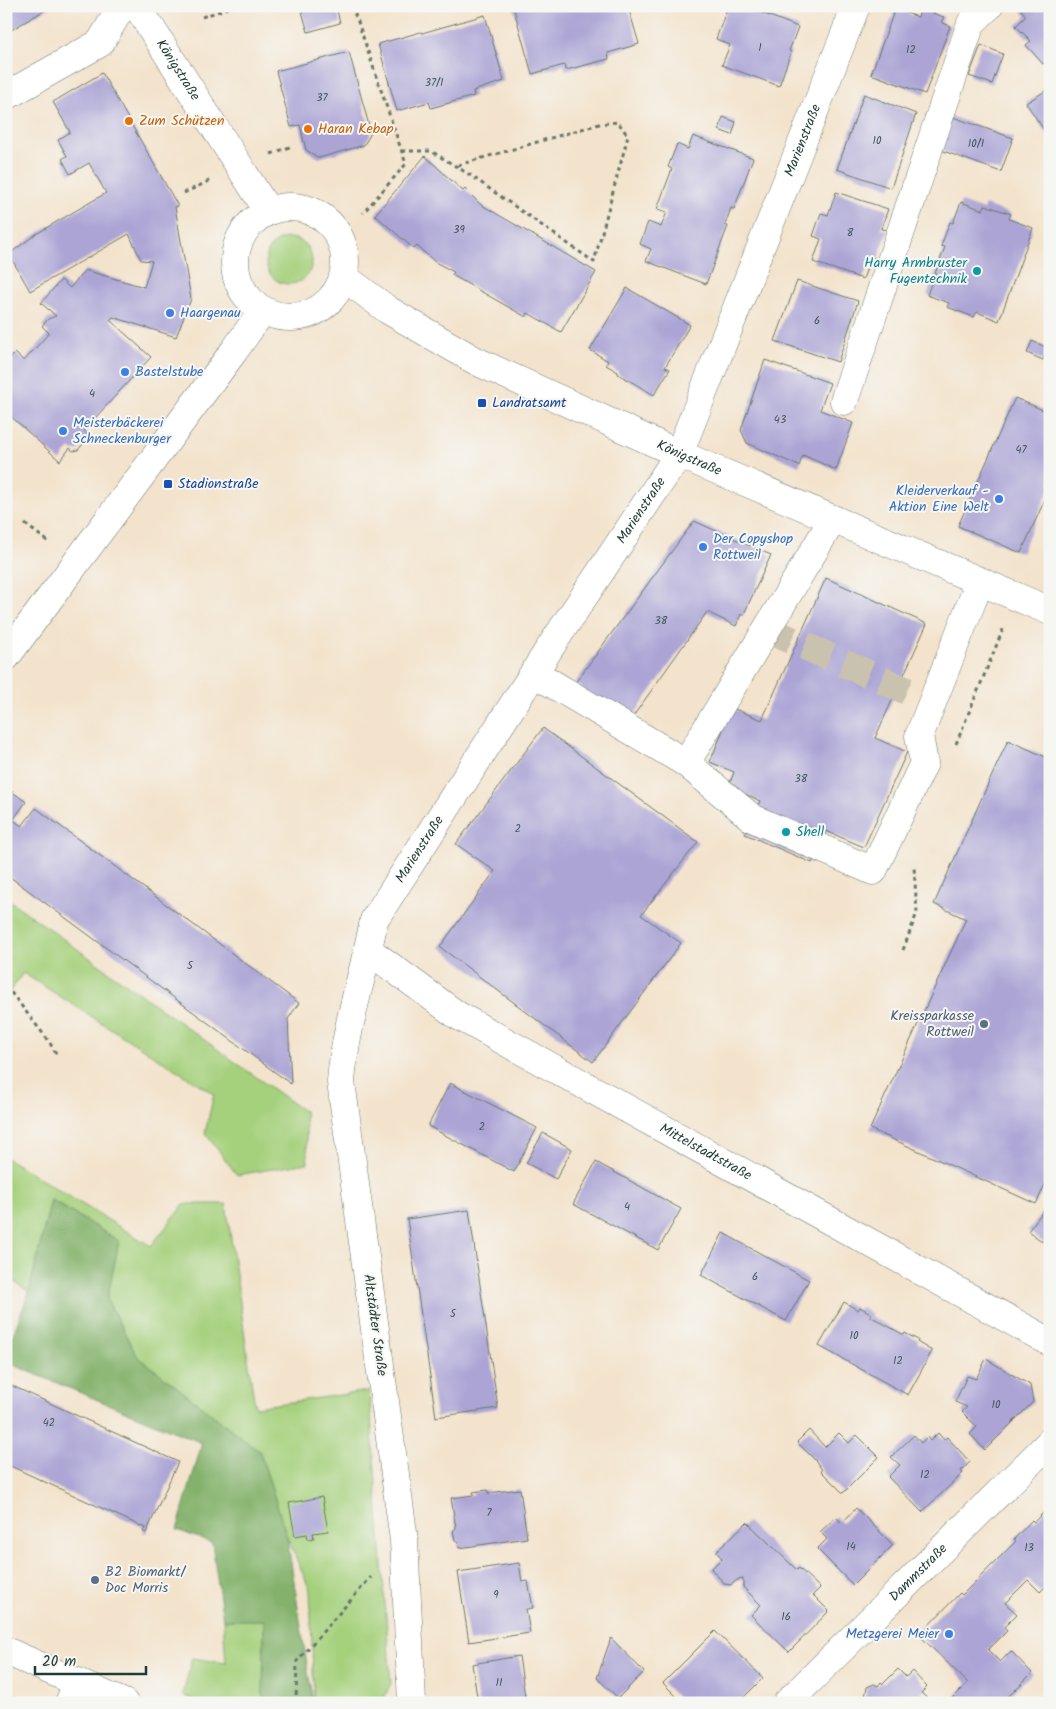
<svg xmlns="http://www.w3.org/2000/svg" width="1056" height="1709" viewBox="0 0 1056 1709" font-family="Kalam,sans-serif">
	<style>
		.green { fill: #a5d07c; stroke: #628658 }
		.forest { fill: #84b26c; stroke: #527850 }
		.building { fill: #aba4d5 }
		.lines { fill: none; stroke-linecap: round; stroke-linejoin: round }
		.minor-tunnel { stroke: #c9c2ae; stroke-width: 28; stroke-dasharray: 28 14; stroke-linecap: butt }
		.minor-casing { stroke: #697769; stroke-width: 29 }
		.path { stroke: #697769; stroke-width: 3; stroke-dasharray: 4 4; stroke-linecap: butt }
		.minor { stroke: #fff; stroke-width: 28 }
		.food-dot { fill: #e8710a; stroke: #f6f6f2; stroke-width: 2 }
		.culture-dot { fill: #0f9aa8; stroke: #f6f6f2; stroke-width: 2 }
		.shop-dot { fill: #3f7fe0; stroke: #f6f6f2; stroke-width: 2 }
		.transit-dot { fill: #1a4fb4; stroke: #f6f6f2; stroke-width: 2 }
		.service-dot { fill: #5c6f8a; stroke: #f6f6f2; stroke-width: 2 }
		.labels { text-anchor: middle; dominant-baseline: central; stroke-width: 4; stroke-linejoin: round; paint-order: stroke }
		.number-label { font-size: 11px; fill: #42575c }
		.street-label { font-size: 14px; fill: #1f3d34; stroke: #f6f6f2 }
		.food-label { font-size: 14px; fill: #c56008; stroke: #f6f6f2; text-anchor: start }
		.culture-label { font-size: 14px; fill: #0d838f; stroke: #f6f6f2; text-anchor: end }
		.shop-label { font-size: 14px; fill: #366cbe; stroke: #f6f6f2; text-anchor: start }
		.transit-label { font-size: 14px; fill: #164399; stroke: #f6f6f2; text-anchor: start }
		.service-label { font-size: 14px; fill: #4e5e75; stroke: #f6f6f2; text-anchor: end }
	</style>
	<rect width="100%" height="100%" fill="#f6f6f2"/>
	<filter id="ink" filterUnits="userSpaceOnUse"><feTurbulence type="fractalNoise" baseFrequency=".02" numOctaves="2"/><feDisplacementMap in="SourceGraphic" scale="10" xChannelSelector="R" yChannelSelector="G"/><feConvolveMatrix kernelMatrix="1 2 1 2 8 2 1 2 1" color-interpolation-filters="sRGB"/></filter>
	<filter id="wash" filterUnits="userSpaceOnUse"><feTurbulence type="fractalNoise" baseFrequency=".0096" numOctaves="4" result="noise"/><feDisplacementMap in="SourceGraphic" scale="20" xChannelSelector="R" yChannelSelector="G"/><feGaussianBlur stdDeviation="1.12" result="paint"/><feColorMatrix in="noise" values="0 0 0 0 0 0 0 0 0 0 0 0 0 0 0 0 0 1.4 0 .05"/><feComposite in="paint" operator="in"/></filter>
	<g filter="url(#wash)">
		<rect width="100%" height="100%" fill="#f3e3cc"/>
		<path class="green" d="M266 261a23 23 0 1 1 46 0a23 23 0 1 1-46 0Z
			M6 898 305 1112 308 1163 237 1175 205 1133 214 1094 23 973 6 997Z
			M6 1158 151 1246 184 1204H226L255 1407 369 1391 391 1683 382 1703H314L310 1590 287 1537 260 1452 137 1356 107 1300 119 1241 51 1200 29 1292 6 1276Z
			M223 1620H264L263 1703H201L183 1695 192 1658 226 1663Z"/>
		<path class="forest" d="M51 1200 119 1241 107 1300 137 1356 260 1452 287 1537 313 1703H263L264 1620H223L212 1543 177 1530 202 1443 6 1362V1353L29 1292Z"/>
		<g id="blocks">
			<path class="building" d="M6 6H52L6 33Z
				M325 6H336L340 23 308 32 302 12Z
				M513 6H628L639 44 608 53 609 59 566 70 564 65 532 74Z
				M728 6 741 9 742 6H744L798 27 789 51 791 52 779 86 722 65 730 45 716 39Z
				M1018 6H1050V57L1043 64 1026 45 1031 41 1016 26 1026 16Z
				M895 9 918 17 921 9 944 17 941 22 950 26 925 94 871 74Z
				M485 15 504 81 473 91 474 96 431 108 429 102 397 111 378 44 421 32 422 33Z
				M981 45 1003 54 992 84 969 76Z
				M349 52 371 133 364 145 319 158 306 150 300 125 291 127 276 71Z
				M102 73 178 206 175 207 191 299 176 337 113 317 110 320 151 357 84 430 87 434V439L78 450 73 451 70 448 60 461 6 412V363L15 353 24 361 49 333 42 326 48 319 56 316 41 303 61 280 70 288 85 270 144 287 152 261 141 260 129 234 30 291 9 254 36 234 106 193 89 163 70 174 62 159 67 156 58 140 70 132 53 102Z
				M1050 88V139L1026 103Z
				M864 94 916 114 891 188 837 169Z
				M950 116 1013 138 1001 172 938 149Z
				M723 117 736 122 732 135 719 130Z
				M693 136 753 158 734 209 731 208 725 225 728 226 706 284 646 261 651 249 640 244 648 222 661 227 667 212 657 209 672 169 668 167 677 144 688 149Z
				M425 156 463 191 465 189 480 204 596 272 561 332 528 313 526 317 452 275 454 272 435 262 417 246 414 249 375 215Z
				M836 192 888 209 881 229 888 230 878 259 871 257 863 279 813 262 821 239 813 236 821 213 828 215Z
				M961 202 983 210 985 205 1011 214 1009 219 1033 228 999 321 977 312 974 317 947 307 949 303 927 295 945 247 941 246 950 222 953 223Z
				M797 281 858 301 838 362 775 341Z
				M627 288 690 325 665 367 670 369 654 395 618 374V372L606 365 608 361 590 350Z
				M1032 341 1048 348 1043 360 1027 353Z
				M765 360 830 383 820 410 853 423 836 470 803 455 799 466 747 443 741 430Z
				M1015 398 1050 413V488L1021 553 958 526Z
				M694 521 771 555 743 616 741 614 736 626 707 612 629 722 575 683Z
				M826 578 927 624 875 738 907 752 864 847 826 831 812 863 745 834 760 801 729 786 734 772 710 762 732 708 762 720Z
				M543 728 698 842 641 915 681 943 593 1062 440 947 495 871 456 844Z
				M1008 740 1050 759 1048 778 1050 779V1174L1036 1204 870 1129 966 919 934 904Z
				M6 787 26 802 13 820 22 826 36 808 299 1003 288 1019 291 1084 6 874Z
				M450 1083 537 1128 514 1172 428 1126Z
				M543 1133 572 1149 556 1179 526 1163Z
				M596 1162 681 1209 658 1250 573 1204Z
				M1050 1202V1247L1028 1231Z
				M469 1210 498 1408 436 1417 407 1219Z
				M723 1233 809 1280 786 1321 701 1275Z
				M844 1302 858 1310 860 1307 872 1314 870 1316 904 1335 905 1333 918 1340 917 1342 932 1351 908 1395 819 1346Z
				M986 1359 1030 1385 1033 1402 985 1450 970 1434 977 1427 962 1412 967 1407 955 1402 967 1376 976 1379Z
				M6 1383 178 1462 146 1533 143 1532 145 1528 6 1464Z
				M809 1430 825 1447 839 1433 849 1443 857 1435 879 1457 843 1493 821 1471 822 1470 816 1461 797 1442Z
				M938 1433 944 1440 947 1437 970 1462 961 1471 963 1473 922 1512 888 1477 900 1465 891 1457 914 1435 921 1443 927 1437 930 1441Z
				M520 1489 527 1538 459 1548 458 1542 455 1540 453 1531 456 1528 451 1498 474 1495 473 1492 488 1490V1493Z
				M322 1497 328 1531 313 1533 314 1538 308 1539 307 1534 295 1536 289 1503Z
				M856 1508 893 1545 853 1585 817 1549 827 1539 820 1532 836 1517 842 1523Z
				M1048 1508 1050 1509V1582L1040 1592 1028 1580 1005 1603 1017 1614 1004 1627 1007 1631 988 1650 1000 1662 1011 1651 1032 1673 1002 1703H948L968 1683 919 1635 960 1593 962 1595 1016 1541 1014 1539 1032 1520 1034 1522Z
				M747 1522 797 1570 799 1568 820 1588 813 1595 829 1611 789 1652 751 1615 761 1605 743 1587V1579L737 1580 731 1585 725 1584 711 1569 722 1558 716 1552Z
				M519 1563 522 1582 528 1581 533 1608 526 1609 530 1633 469 1642 458 1572Z
				M715 1631 763 1678 738 1703H683L663 1683Z
				M611 1638 644 1672 618 1698 597 1678Z
				M519 1656 526 1703H478L472 1664Z
				M898 1669 906 1677 912 1671 927 1687 921 1693 927 1698 929 1703H864L862 1700 865 1697 867 1687 874 1684 878 1686 881 1682 883 1684Z"/>
		</g>
	</g>
	<g filter="url(#ink)">
		<use href="#blocks" fill-opacity="0" stroke="#697769" stroke-width="1"/>
		<g class="lines">
			<path class="minor-tunnel" d="M766 629 932 702"/>
			<g class="minor-casing">
				<g id="minor">
					<path id="s1" d="M137 6 268 211"/>
					<path d="M6 96 100 43 122 6"/>
					<circle cx="290" cy="262" r="55"/>
					<path id="s2" d="M344 277 388 310 476 361 679 454 1050 611"/>
					<path d="M844 401 971 23 989 6"/>
					<path d="M6 657 234 351 263 310"/>
					<path d="M534 673 686 763 833 519"/>
					<path d="M686 763 752 818 873 871 924 763 919 736 980 581"/>
					<path id="s3" d="M368 950 457 1015 1050 1342"/>
					<path d="M6 1651 124 1703"/>
					<path d="M69 1703 78 1682"/>
					<path id="s4" d="M412 1703 404 1540 341 1082C345 1027 364 974 374 920L555 640 679 454 856 6"/>
					<path id="s5" d="M787 1703 1050 1442"/>
				</g>
			</g>
			<path class="path" d="M351 6 357 19 406 164 363 213
				M202 17 234 6
				M402 151H431L470 175 594 262 628 136 618 122 599 124 455 166
				M271 154 292 146
				M184 193 211 180
				M25 524 50 543
				M956 744 1004 627
				M903 950 917 913 914 867
				M6 986 48 1040 57 1055
				M296 1703 297 1661 371 1577"/>
			<use href="#minor" class="minor"/>
		</g>
	</g>
	<g class="food-dot">
		<circle cx="129" cy="121" r="5"/>
		<circle cx="308" cy="129" r="5"/>
	</g>
	<g class="culture-dot">
		<circle cx="977" cy="271" r="5"/>
		<circle cx="786" cy="832" r="5"/>
	</g>
	<g class="shop-dot">
		<circle cx="170" cy="313" r="5"/>
		<circle cx="125" cy="372" r="5"/>
		<circle cx="63" cy="431" r="5"/>
		<circle cx="999" cy="499" r="5"/>
		<circle cx="703" cy="547" r="5"/>
		<circle cx="949" cy="1634" r="5"/>
	</g>
	<g class="transit-dot">
		<rect x="477" y="398" width="10" height="10" rx="2.5"/>
		<rect x="163" y="479" width="10" height="10" rx="2.5"/>
	</g>
	<g class="service-dot">
		<circle cx="984" cy="1024" r="5"/>
		<circle cx="95" cy="1580" r="5"/>
	</g>
	<g class="labels">
		<g class="number-label">
			<text x="760" y="48">1</text>
			<text x="911" y="50">12</text>
			<text x="434" y="83">37/1</text>
			<text x="322" y="98">37</text>
			<text x="877" y="141">10</text>
			<text x="976" y="144">10/1</text>
			<text x="459" y="230">39</text>
			<text x="850" y="233">8</text>
			<text x="817" y="321">6</text>
			<text x="92" y="394">4</text>
			<text x="780" y="420">43</text>
			<text x="1021" y="450">47</text>
			<text x="661" y="621">38</text>
			<text x="801" y="779">38</text>
			<text x="518" y="829">2</text>
			<text x="190" y="966">5</text>
			<text x="482" y="1127">2</text>
			<text x="627" y="1207">4</text>
			<text x="755" y="1277">6</text>
			<text x="453" y="1314">5</text>
			<text x="854" y="1336">10</text>
			<text x="898" y="1361">12</text>
			<text x="996" y="1405">10</text>
			<text x="49" y="1423">42</text>
			<text x="925" y="1475">12</text>
			<text x="489" y="1513">7</text>
			<text x="851" y="1547">14</text>
			<text x="1029" y="1548">13</text>
			<text x="496" y="1595">9</text>
			<text x="786" y="1617">16</text>
			<text x="499" y="1683">11</text>
		</g>
		<g class="street-label">
			<text stroke="none"><textPath href="#s1" startOffset="76">Königstraße</textPath></text>
			<text stroke="none"><textPath href="#s4" startOffset="1685">Marienstraße</textPath></text>
			<text stroke="none"><textPath href="#s2" startOffset="391">Königstraße</textPath></text>
			<text stroke="none"><textPath href="#s4" startOffset="1280">Marienstraße</textPath></text>
			<text stroke="none"><textPath href="#s4" startOffset="875">Marienstraße</textPath></text>
			<text stroke="none"><textPath href="#s3" startOffset="394">Mittelstadtstraße</textPath></text>
			<text transform="translate(375 1325) rotate(82)">Altstädter Straße</text>
			<text stroke="none"><textPath href="#s5" startOffset="185">Dammstraße</textPath></text>
		</g>
		<g class="food-label">
			<text x="139" y="121">Zum Schützen</text>
			<text x="318" y="129">Haran Kebap</text>
		</g>
		<g class="culture-label">
			<text x="967" y="263">Harry Armbruster<tspan x="967" dy="16">Fugentechnik</tspan></text>
			<text x="796" y="832" text-anchor="start">Shell</text>
		</g>
		<g class="shop-label">
			<text x="180" y="313">Haargenau</text>
			<text x="135" y="372">Bastelstube</text>
			<text x="73" y="423">Meisterbäckerei<tspan x="73" dy="16">Schneckenburger</tspan></text>
			<text x="989" y="491" text-anchor="end">Kleiderverkauf -<tspan x="989" dy="16">Aktion Eine Welt</tspan></text>
			<text x="713" y="539">Der Copyshop<tspan x="713" dy="16">Rottweil</tspan></text>
			<text x="939" y="1634" text-anchor="end">Metzgerei Meier</text>
		</g>
		<g class="transit-label">
			<text x="492" y="403">Landratsamt</text>
			<text x="178" y="484">Stadionstraße</text>
		</g>
		<g class="service-label">
			<text x="974" y="1016">Kreissparkasse<tspan x="974" dy="16">Rottweil</tspan></text>
			<text x="105" y="1572" text-anchor="start">B2 Biomarkt/<tspan x="105" dy="16">Doc Morris</tspan></text>
		</g>
	</g>
	<rect width="1056" height="1709" fill="none" stroke="#f6f6f2" stroke-width="25"/>
	<path d="M35 1666v8h111v-8" fill="none" stroke="#1f3d34" stroke-width="2.5"/>
	<text x="42" y="1666" font-size="15" fill="#1f3d34" stroke="#f6f6f2" stroke-width="4" paint-order="stroke">20 m</text>
</svg>
